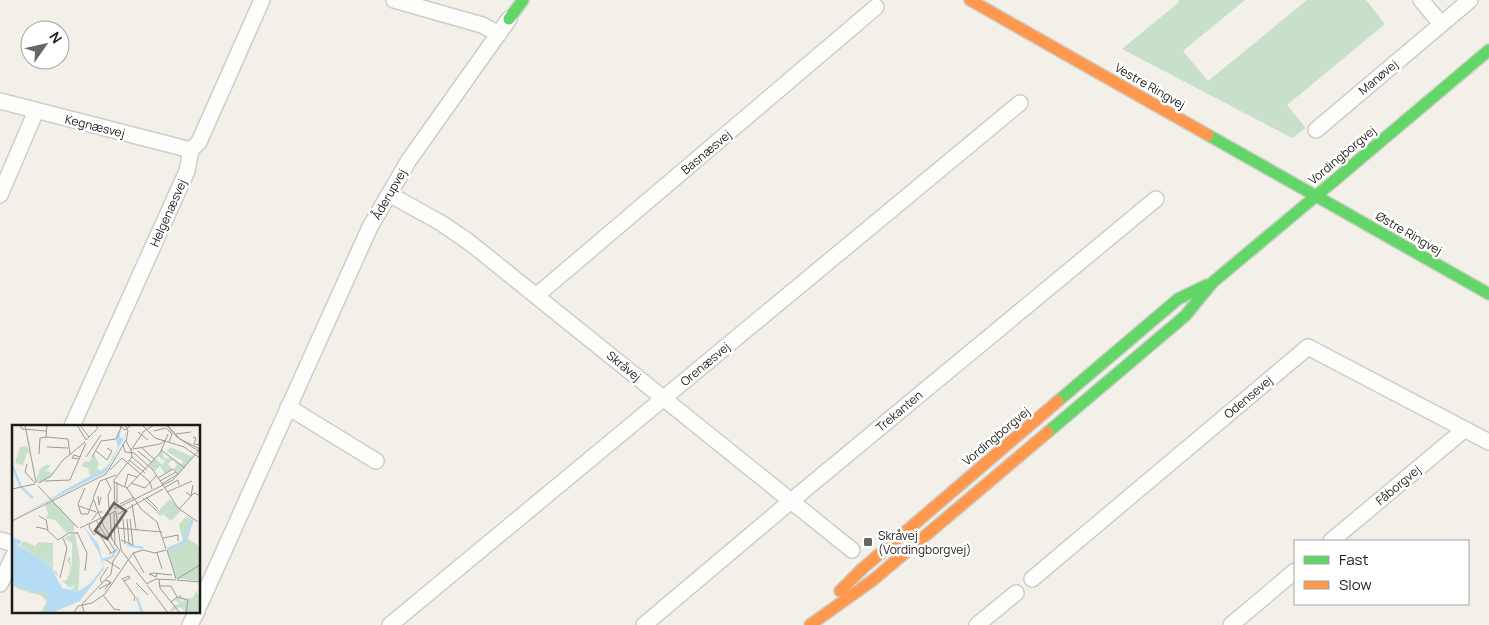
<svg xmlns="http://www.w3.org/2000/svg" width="1489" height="625" viewBox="0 0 1489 625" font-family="Manrope,sans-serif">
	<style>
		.green { fill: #c8e0ca }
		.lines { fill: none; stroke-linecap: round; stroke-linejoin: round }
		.street-casing { stroke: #cfcdc7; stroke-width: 18 }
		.fast-casing { stroke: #cfcdc7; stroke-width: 14 }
		.slow-casing { stroke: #cfcdc7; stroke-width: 14 }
		.street { stroke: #fdfdfc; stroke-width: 15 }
		.fast { stroke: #63d668; stroke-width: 11 }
		.slow { stroke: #ff974d; stroke-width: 11 }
		.poi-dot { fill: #686661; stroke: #fff; stroke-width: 2 }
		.labels { text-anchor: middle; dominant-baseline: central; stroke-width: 5; stroke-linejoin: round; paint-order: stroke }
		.street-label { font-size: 12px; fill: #1e1c18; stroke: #fff }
		.poi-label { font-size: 12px; fill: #1e1c18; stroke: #fff; text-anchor: start }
		.inset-river { fill: none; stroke: #b6dcf5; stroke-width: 2.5 }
		.inset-road { fill: none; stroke: #9d9b95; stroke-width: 1 }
		.view { fill: #686661; fill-opacity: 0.15; stroke: #686661; stroke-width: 2.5 }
		.inset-edge { fill: none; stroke: #1e1c18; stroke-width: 2.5 }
	</style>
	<rect width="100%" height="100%" fill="#f2f0e8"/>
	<path class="green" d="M1178 0H1245L1183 51 1208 81 1307 0H1366L1385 24 1287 105 1306 128 1292 138 1122 49 1179 2Z"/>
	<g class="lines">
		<g class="street-casing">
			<path id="street" d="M394 0 482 25 499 34
				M1421 0 1441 24
				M0 101 191 150
				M1316 130 1470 0
				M389 194 441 223 469 242 852 550
				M0 195 36 111
				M536 296 876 7
				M288 407 376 461
				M72 426 187 171 191 150 199 142 262 0
				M0 540 14 544
				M1331 541 1465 429
				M1032 579 1308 347 1489 442
				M0 584 14 555
				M199 606 370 227 409 160 509 19
				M190 625 197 611
				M390 625 1020 103
				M644 625 791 501 1156 199
				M977 625 1016 593
				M1231 625 1295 571"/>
		</g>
		<g class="fast-casing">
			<path id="fast" d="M509 19 523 0
				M1489 50 1316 196 1489 294
				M1058 401 1178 299 1207 285
				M1048 432 1185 316 1213 282 1316 196 1208 135"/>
		</g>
		<g class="slow-casing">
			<path id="slow" d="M970 0 1208 135
				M840 591 862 569 1058 401
				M810 625 873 580 1048 432"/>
		</g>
		<use href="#street" class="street"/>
		<use href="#fast" class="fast"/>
		<use href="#slow" class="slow"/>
	</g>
	<rect class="poi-dot" x="863" y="537" width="10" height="10" rx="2.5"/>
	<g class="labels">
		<g class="street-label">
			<text transform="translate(1378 77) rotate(-40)">Manøvej</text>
			<text transform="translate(1150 86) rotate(30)">Vestre Ringvej</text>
			<text transform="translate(95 126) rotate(14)">Kegnæsvej</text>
			<text transform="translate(706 152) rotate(-40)">Basnæsvej</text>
			<text transform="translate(1342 155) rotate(-40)">Vordingborgvej</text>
			<text transform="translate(389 194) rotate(-60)">Åderupvej</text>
			<text transform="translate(168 213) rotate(-66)">Helgenæsvej</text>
			<text transform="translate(1409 233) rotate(30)">Østre Ringvej</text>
			<text transform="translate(705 364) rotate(-40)">Orenæsvej</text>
			<text transform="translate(624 366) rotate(39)">Skråvej</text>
			<text transform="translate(1248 397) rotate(-40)">Odensevej</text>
			<text transform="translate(899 411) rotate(-40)">Trekanten</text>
			<text transform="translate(996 436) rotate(-40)">Vordingborgvej</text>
			<text transform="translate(1398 485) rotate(-40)">Fåborgvej</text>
		</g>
		<g class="poi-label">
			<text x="878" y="535">Skråvej<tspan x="878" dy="14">(Vordingborgvej)</tspan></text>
		</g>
	</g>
	<g transform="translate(12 425)">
		<rect width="188" height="188" fill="#f2f0e8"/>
		<path d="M15 21 18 28H15L11 40 3 38 8 22ZM158 22 181 32 167 49 162 44 165 40 161 35 156 39 160 44 153 49 148 41 143 46 136 40 143 33 150 40 153 36 146 31 150 26 153 35 157 32 169 40 171 36 155 27ZM82 29 87 39 85 43 89 46 98 38 94 43 73 57 41 71 78 51 76 43 69 41 73 36 77 37ZM34 40H39L34 46 41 48 30 57 23 58 28 44ZM158 74 169 86 159 96 151 89 149 91 144 88ZM41 76 62 99V106L55 108 43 95 33 93 36 89 33 80ZM174 91 181 94 176 114 187 121V156L164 153 155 123 171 116 167 100ZM63 108 68 138 66 167 61 166 63 159 58 163 49 155 54 156 57 149 58 140 55 135 58 131 59 141 57 151 60 140V118L52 113ZM12 116 23 121 27 117 41 118V145L44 146 47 152 39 145V140L8 121ZM0 159 40 170 43 187H29L35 177 30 171 6 164ZM185 166H187L185 168 187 169V187H174L168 182 157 188 162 180 168 179 163 175 166 172 170 177 172 175 166 172 168 169 172 174 180 173Z" fill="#c8e0ca"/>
		<path d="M109 2 108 12 111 14 114 6V9L94 47 0 95 94 43 106 23 104 15ZM72 102 87 120 92 144 68 176 42 187H34L35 174 40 170 0 160V112L10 116 8 120 4 119 37 139 50 163 60 165 63 159 61 166 65 167 79 158 91 142 87 128Z" fill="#b6dcf5"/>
		<path class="inset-river" d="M0 40 9 62 21 73M115 120 131 123M156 124 172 117 181 94M91 135 100 132 105 124M0 138H7L45 165 40 188M125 172 130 188"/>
		<path class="inset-road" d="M8 0 10 4 34 6M13 0 24 57M35 0 34 12 56 14 58 30M37 0H59M65 0 74 15 86 3 83 0M68 0 77 12M106 0 113 5 119 0M113 0 116 6 114 16 119 25M130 0 143 13 172 22 188 33M154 0 165 12 188 27M142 6 154 3 160 9 157 17M128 9 126 7 136 15M164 9 179 7M181 12 184 13 182 19 188 20M111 19 113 27 122 28 141 45 166 83 186 97M35 22 56 23M130 23 142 34M121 24 148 19 153 15M119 25 120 32 102 55 103 84 161 55 188 24 168 14 155 0M119 25 132 6 142 0M149 25 173 43M84 26 95 35 100 26 95 23M126 26 139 37M27 29 28 13 34 12M74 32 89 10M80 32 89 16 104 14 110 0M120 32 135 45M67 34 60 33 62 30 68 32M117 35 133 48M15 39 13 47 23 58M98 45 110 33 138 57 140 64M146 53 161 44 166 49 150 59M94 54 99 64 96 70 97 84M33 56 58 55 74 18M148 56 164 47M102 57 115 63 129 84 145 97 154 124M105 57V78M27 58 39 51 50 36 73 17M119 58 133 63 145 50M26 61 66 103M113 61 116 49 125 52M73 63 66 79 69 89H76L81 75M115 63 148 28 156 9M152 63 166 55 167 60M0 64 23 59M155 67 180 56M174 67 179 71 181 60M86 71 87 80 89 72M134 72 146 84M131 73 145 86M108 79 122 72M120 79 124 104M67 81 84 87M167 84 182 68 187 70M104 87 109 125 134 158M102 88 103 120M98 89 100 115M106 89 151 64M27 91 34 95 36 105M111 94 113 119M115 94 117 119M80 95 86 87H91M84 95 103 126 97 129M0 96 94 49 114 15M78 98 77 102 82 110 88 105M24 102 34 104 46 115 57 108H65M68 103 104 86M105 103 150 107M65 107 75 128 73 146M86 107 99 128M151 113 166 110V116M109 115 121 120 118 94M155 125 164 154M121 128 132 148M145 128 150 144M94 135 108 144M145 149 144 152 137 149 141 148 160 150M48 153 55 123 51 113M147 154 148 163 168 188M165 154 188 140M93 155 99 157 93 164M165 155 188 157M112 156 110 154 117 151 118 153 112 156 123 172 122 176M90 158 88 154 96 142M124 158 136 170M134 159 144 154 164 155M135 160 156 188M147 161H159L165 172 159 177M87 164 98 158 100 160M91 170 102 184 108 185M165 172 176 175 174 188M72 187 70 179 99 149 101 136 108 126 92 102 81 73 88 56 104 50M62 188 66 181 80 178 93 169 121 128 131 125 143 128 154 125"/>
		<path class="view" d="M102 78 114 86 95 114 83 106Z"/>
		<rect width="188" height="188" class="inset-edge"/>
	</g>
	<rect x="1294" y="540" width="175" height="65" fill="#ffffff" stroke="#a5a4a3"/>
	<rect x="1304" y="556" width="25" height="8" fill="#63d668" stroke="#a5a4a3"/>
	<text x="1339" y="565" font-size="15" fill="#1e1c18">Fast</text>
	<rect x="1304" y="581" width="25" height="8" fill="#ff974d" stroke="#a5a4a3"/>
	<text x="1339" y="590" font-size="15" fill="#1e1c18">Slow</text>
	<g transform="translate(45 45) rotate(56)"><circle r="24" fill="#ffffff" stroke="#a5a4a3"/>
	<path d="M0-4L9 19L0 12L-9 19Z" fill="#686661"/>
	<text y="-8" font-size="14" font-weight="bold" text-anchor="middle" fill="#1e1c18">N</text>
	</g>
</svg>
